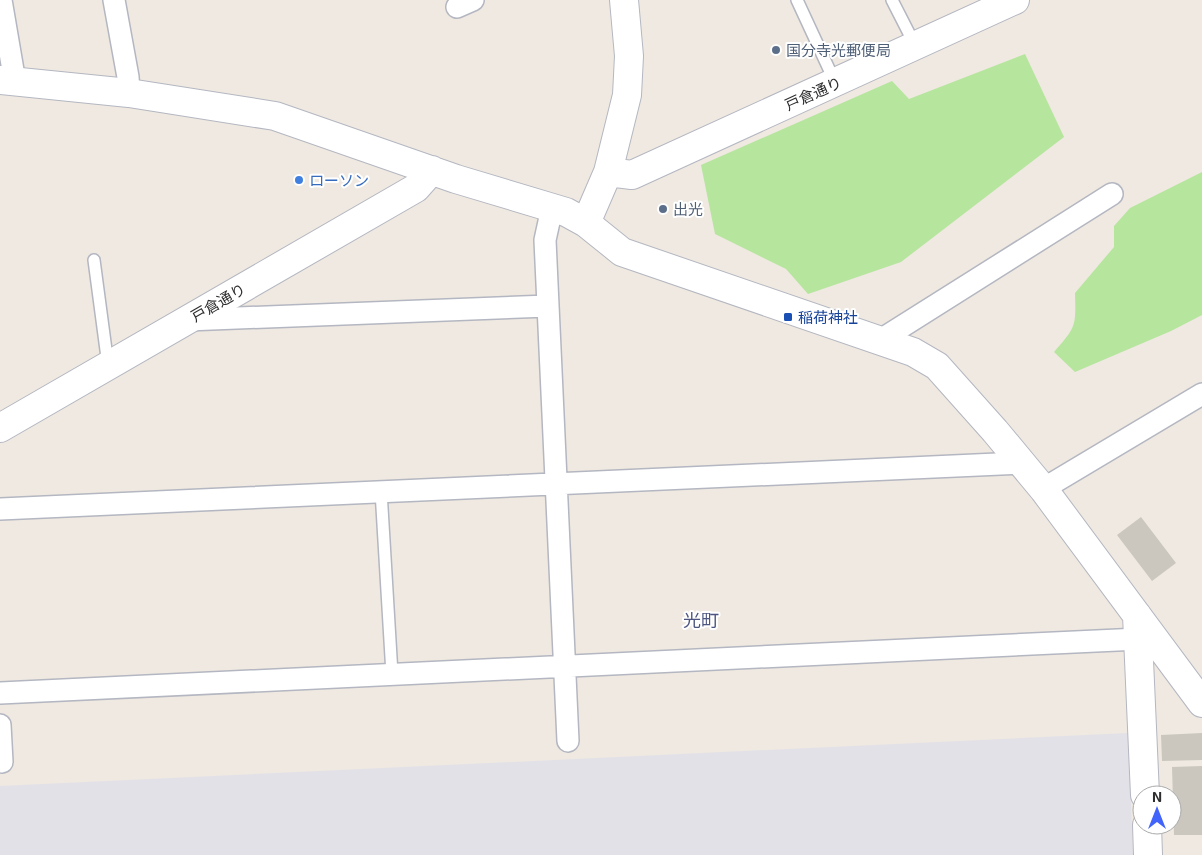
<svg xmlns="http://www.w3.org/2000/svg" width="1202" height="855" viewBox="0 0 1202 855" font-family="'Exo 2','Noto Sans JP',sans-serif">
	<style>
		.industrial { fill: #e3e1e8 }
		.green { fill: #b6e59e }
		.building { fill: #cbc7bf }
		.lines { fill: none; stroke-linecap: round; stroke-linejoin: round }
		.lane-casing { stroke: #b4b7c1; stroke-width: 14 }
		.street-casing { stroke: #b4b7c1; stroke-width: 24 }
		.secondary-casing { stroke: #b4b7c1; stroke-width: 30 }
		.lane { stroke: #fff; stroke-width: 11 }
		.street { stroke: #fff; stroke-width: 21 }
		.secondary { stroke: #fff; stroke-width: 28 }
		.service-dot { fill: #5c6f8a; stroke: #fff; stroke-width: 2 }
		.shop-dot { fill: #3f7fe0; stroke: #fff; stroke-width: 2 }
		.transit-dot { fill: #1a4fb4; stroke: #fff; stroke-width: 2 }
		.labels { text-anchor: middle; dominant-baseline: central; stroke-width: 4; stroke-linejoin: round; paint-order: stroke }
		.service-label { font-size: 15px; fill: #4e5e75; stroke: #fff; text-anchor: start }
		.street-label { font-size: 15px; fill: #2e2e2e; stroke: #fff }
		.shop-label { font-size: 15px; fill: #366cbe; stroke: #fff; text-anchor: start }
		.transit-label { font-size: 15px; fill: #164399; stroke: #fff; text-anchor: start }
		.quarter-label { font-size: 18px; fill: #4d5680; stroke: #fff }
	</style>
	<rect width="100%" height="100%" fill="#efe9e1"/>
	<path class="industrial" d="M1128 733 1133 855H0V786Z"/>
	<path class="green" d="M1025 54 1064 137 901 262 808 294 786 269 715 234 701 165 892 81 909 99Z
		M1202 172V315L1171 331 1075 372 1054 352C1076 327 1076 327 1075 293L1114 247V226L1130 208Z"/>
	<path class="building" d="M1141 517 1176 563 1152 581 1117 535Z
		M1202 733V760L1162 761 1161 735Z
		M1202 766V835H1174L1172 767Z"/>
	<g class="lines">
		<g class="lane-casing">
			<path id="lane" d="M797 0 835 82
				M892 0 916 47
				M94 260 108 365
				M381 491 392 674"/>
		</g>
		<g class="street-casing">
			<path id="street" d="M1 0 15 82
				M114 0 128 77 129 93
				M457 7 473 0
				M552 208 545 240 568 741
				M187 320 548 306
				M879 341 1112 194
				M1043 489 1202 394
				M0 509 1021 463
				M0 693 1139 639
				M0 725 2 762"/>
		</g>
		<g class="secondary-casing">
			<path id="secondary" d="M0 80 129 93 275 116 456 179 566 212 586 223 622 252 913 352 937 366 995 431 1044 490 1202 703
				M608 172 632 175 1015 0
				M586 223 608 172 627 95 629 56 624 0
				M0 428 416 188 432 170
				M1137 615 1145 795
				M1147 825 1148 855"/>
		</g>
		<use href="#lane" class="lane"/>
		<use href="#street" class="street"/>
		<use href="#secondary" class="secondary"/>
	</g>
	<g class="service-dot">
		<circle cx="776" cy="50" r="5"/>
		<circle cx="663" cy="209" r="5"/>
	</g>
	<circle class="shop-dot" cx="299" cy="180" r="5"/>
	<rect class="transit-dot" x="783" y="312" width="10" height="10" rx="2.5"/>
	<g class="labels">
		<g class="service-label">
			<text x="786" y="50">国分寺光郵便局</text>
			<text x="673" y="209">出光</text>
		</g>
		<g class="street-label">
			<text transform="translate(813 93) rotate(-24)">戸倉通り</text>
			<text transform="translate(218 302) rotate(-30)">戸倉通り</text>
		</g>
		<g class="shop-label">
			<text x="309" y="180">ローソン</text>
		</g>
		<g class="transit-label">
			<text x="798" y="317">稲荷神社</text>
		</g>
		<g class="quarter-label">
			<text x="701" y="620">光町</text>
		</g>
	</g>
	<g transform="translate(1157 810)"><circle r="24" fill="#ffffff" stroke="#ababab"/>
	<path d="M0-4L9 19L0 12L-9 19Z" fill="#4264fb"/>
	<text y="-8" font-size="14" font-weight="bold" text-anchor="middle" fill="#2e2e2e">N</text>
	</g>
</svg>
